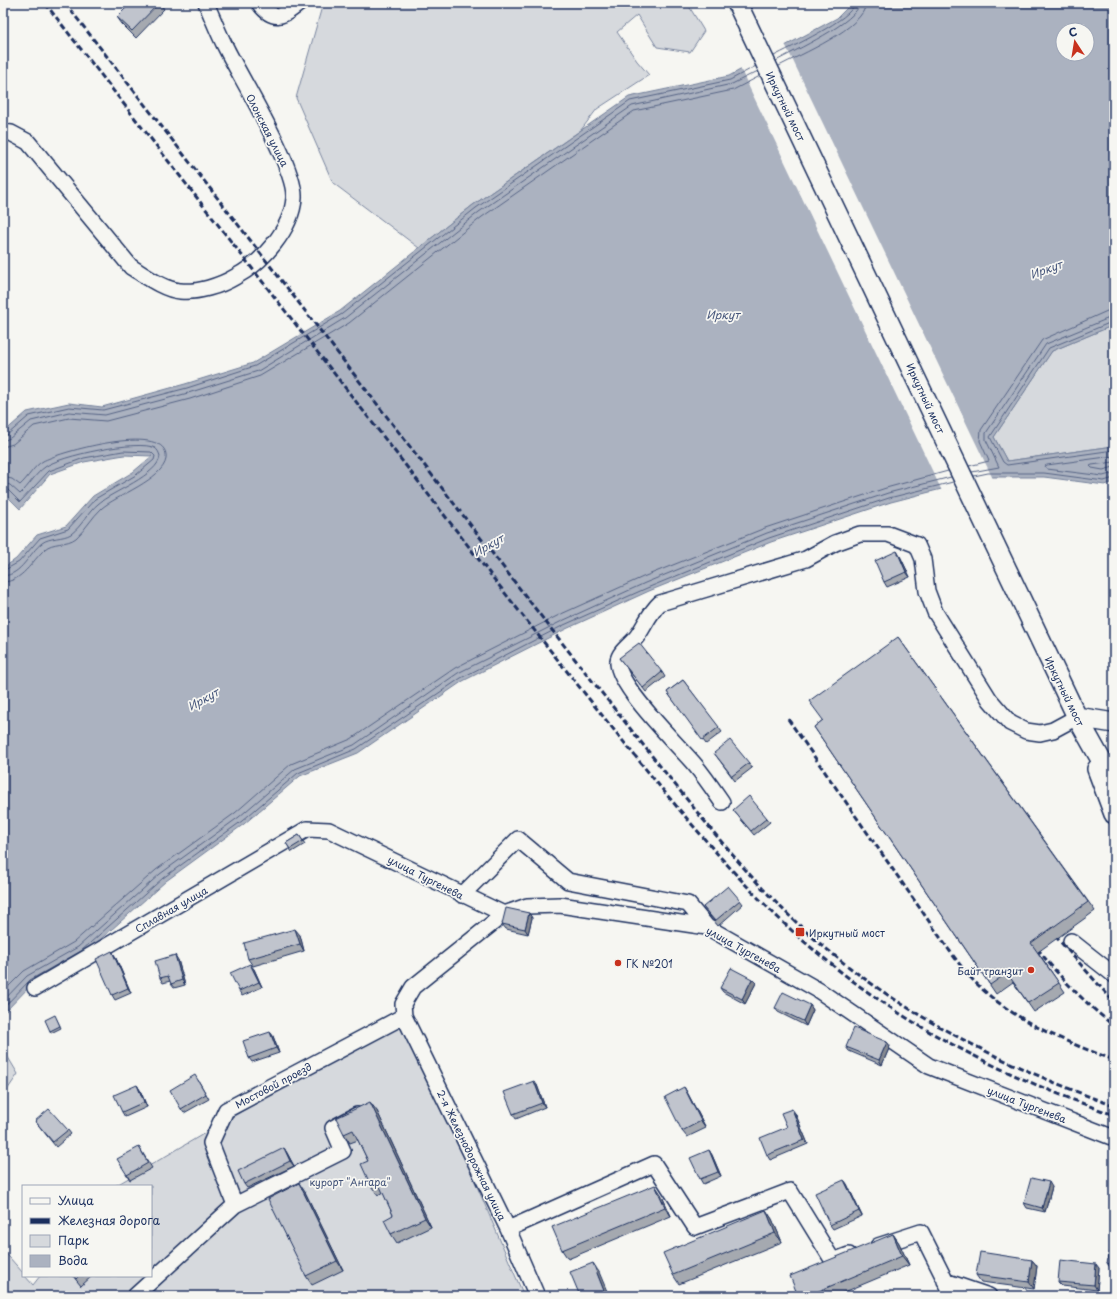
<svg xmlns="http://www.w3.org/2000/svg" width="1117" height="1299" viewBox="0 0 1117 1299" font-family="'Playpen Sans',sans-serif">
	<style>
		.green { fill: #d6d9dd; stroke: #78849e }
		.water { fill: #abb2c0; stroke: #717e99; fill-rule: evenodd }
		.pier { fill: #f6f6f2 }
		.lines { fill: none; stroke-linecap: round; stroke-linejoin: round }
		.shore { stroke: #556385; stroke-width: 1 }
		.minor-casing { stroke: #1b2f5e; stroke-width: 18 }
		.major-casing { stroke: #1b2f5e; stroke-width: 22 }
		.minor { stroke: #f6f6f2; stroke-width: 15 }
		.major { stroke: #f6f6f2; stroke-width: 19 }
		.rail { stroke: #1b2f5e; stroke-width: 3; stroke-dasharray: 6 3; stroke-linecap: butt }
		.wall { fill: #a5a9b0; stroke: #1b2f5e }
		.shaded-wall { fill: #868990; stroke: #1b2f5e }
		.building { fill: #c0c4cd; stroke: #1b2f5e }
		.poi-dot { fill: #c8321e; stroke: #f6f6f2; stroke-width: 1.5 }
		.labels { text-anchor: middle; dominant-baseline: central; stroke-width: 3.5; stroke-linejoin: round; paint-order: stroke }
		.street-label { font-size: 10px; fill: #1b2f5e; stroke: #f6f6f2 }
		.poi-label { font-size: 10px; fill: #1b2f5e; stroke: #f6f6f2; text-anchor: start }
		.park-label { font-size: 10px; fill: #405177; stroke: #f6f6f2 }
		.water-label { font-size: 11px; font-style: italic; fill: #46567b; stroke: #f6f6f2 }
	</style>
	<rect width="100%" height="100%" fill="#f6f6f2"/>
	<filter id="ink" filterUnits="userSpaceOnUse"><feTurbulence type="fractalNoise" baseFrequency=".025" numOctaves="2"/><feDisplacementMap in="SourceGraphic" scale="8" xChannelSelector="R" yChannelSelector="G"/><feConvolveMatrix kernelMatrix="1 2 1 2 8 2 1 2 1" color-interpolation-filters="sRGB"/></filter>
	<g filter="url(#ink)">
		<path class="green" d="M323 3H687L704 31 690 52 657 47 637 15 617 32 637 61 649 75 597 109 581 130 473 205 419 248 333 183 296 98Z
			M1114 325V446L1007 461 994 437 1052 351Z
			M404 1016 524 1296H3V1250L23 1273V1276H25L33 1285 40 1276H151V1186H115Z
			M3 1049 18 1074 3 1096Z"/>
		<path class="water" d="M852 3H1114V325L1052 351 994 437 1007 461 1114 446V482L1105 485 1044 477H988L891 502 771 542 649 591 566 629 463 681 358 753 300 776 244 824 166 881 83 955 33 983 3 1014V568L16 559 37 535 66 526 93 496 133 472 152 456 124 455 84 462 50 474 20 509 3 492V433L27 412 69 403 102 407 185 384 253 363 340 311 473 205 629 97 729 76 837 18ZM1063 30H1087V54H1063Z"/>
		<path class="pier" d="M785 44 894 272 993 479 942 491 740 68Z"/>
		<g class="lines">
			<path class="shore" d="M774 56C789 48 853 19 855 3
				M776 61C793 51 858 22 860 3
				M779 66C799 55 865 28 866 3
				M1114 321 1049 348 990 437 1003 462 1007 465 1114 450
				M3 435H7L29 416 69 407 103 410 187 388 255 366 342 314 476 208 630 101 730 80 756 66
				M3 441 10 438 31 421 69 412 105 415 188 393 258 371 345 318 479 212 632 106 732 84 758 71
				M3 447 13 444 34 426 69 418 106 421 190 399 260 376 349 323 482 217 634 111 733 90 760 76
				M1114 456 1047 465 1045 466 1047 469 1103 476 1114 473
				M1114 462 1092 465 1090 466 1092 468 1103 470 1114 467
				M969 466 989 461 980 441 981 430 1042 340 1107 311 1114 310
				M972 472 999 467 986 440V433L1046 344 1114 316
				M974 476 988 473H1044L1104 481 1114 478
				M3 477 12 479 20 485C28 478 34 466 43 461 60 452 171 420 166 459 163 479 116 496 102 508 92 517 86 529 76 538 67 545 52 542 45 549 32 561 22 582 3 582
				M3 483 10 485 20 494C29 486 35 474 45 467 59 456 139 439 155 448 158 450 159 453 160 456 159 475 111 492 98 504 88 512 82 526 71 534 63 539 50 537 42 543 29 553 22 575 3 576
				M3 488 7 489 20 502 49 471 84 458 123 451 151 452 155 456 154 460 136 475 95 499 68 529 40 538 19 562 3 571
				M3 992 24 971 74 942 156 870 235 813 291 764 351 739 455 668 559 615 643 577 765 528 886 488 948 471
				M3 1001 27 976 78 947 160 874 239 817 295 769 354 745 458 673 562 621 645 583 767 533 888 493 951 477
				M3 1008 30 980 81 951 163 878 242 821 298 773 356 749 461 678 564 625 647 588 769 538 889 498 953 482"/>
			<g class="minor-casing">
				<path id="minor" d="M259 3C274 23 283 16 300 3
					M3 132 11 133 28 142 131 267C144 275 164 290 180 291 197 293 220 286 235 277 262 263 292 229 294 198 296 168 242 80 227 50 219 35 213 19 206 3
					M722 802C713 789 705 777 695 765 679 746 615 684 618 661 619 651 633 643 638 635 646 623 650 612 660 603L806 559 835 543 860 534H888L917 545 923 559 927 591 935 612 990 700 1010 723 1026 731 1040 733 1053 730 1077 717
					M462 895 518 839 568 881 688 904 707 927
					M1071 941 1114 975
					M35 988 307 829 329 830 504 914
					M235 1205 343 1151 333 1128 357 1115
					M508 1229 654 1164 695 1227 790 1191 833 1261 849 1255
					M878 1246 921 1232 953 1296
					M945 1281 989 1296
					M135 1296 235 1205 211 1143 226 1110 404 1016
					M537 1296 508 1229 404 1016 403 1004 413 987 504 914 527 906 560 905 707 927 818 990 929 1066 1114 1138"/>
			</g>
			<g class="major-casing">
				<path id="major" d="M737 3 1077 717 1114 783
					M1077 717 1114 723
					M1097 769 1114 814"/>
			</g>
			<use href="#minor" class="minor"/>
			<use href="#major" class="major"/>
			<path class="rail" d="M45 3C193 193 342 383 490 574 548 648 607 722 667 795 716 853 765 911 825 959 910 1030 1010 1078 1114 1115
				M65 3C220 200 373 399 527 598 568 651 610 703 652 756 708 825 760 895 829 951 913 1021 1012 1068 1114 1106
				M788 719 949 950C958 962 967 975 978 985 1016 1022 1066 1042 1114 1060
				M1049 929 1114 1002
				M1032 941C1053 971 1085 1003 1114 1026"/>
		</g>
		<path class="wall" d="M131 3H160L164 9 136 38 122 24 117 17Z
			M272 3H285L277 9Z
			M900 556 910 577 887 587 884 582Z
			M898 637 1095 911 1038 952 1065 992 1034 1012 1013 982 996 994 814 727 823 720Z
			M619 658 662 672 665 677 646 692Z
			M683 680 722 732 706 744 667 692Z
			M714 753 749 763 752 768 735 781Z
			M733 810 767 818 770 822 754 835Z
			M299 835 305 844 292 852 286 843Z
			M740 900 743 904 718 926 703 907Z
			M529 913 532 918 528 934 506 929 502 924Z
			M300 935 304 951 253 966 248 959Z
			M112 951 115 956 131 993 115 1000 112 995Z
			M178 960 185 985 174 988 171 984 170 981 163 983 160 978Z
			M254 969 262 987 242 996 239 991Z
			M752 979 756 983 745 1004 723 992 720 988Z
			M810 1005 813 1010 806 1026 778 1012 775 1008Z
			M56 1018 61 1028 51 1033 50 1031Z
			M270 1032 273 1036 279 1053 252 1062 249 1058Z
			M887 1042 890 1046 882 1065 849 1051 846 1047Z
			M198 1080 209 1099 184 1113 181 1109Z
			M137 1085 140 1090 147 1107 125 1117 122 1112Z
			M537 1085 545 1107 516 1119 513 1114Z
			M684 1087 688 1094 706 1128 687 1137 682 1131Z
			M377 1111 431 1227 397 1243 391 1234 393 1215 383 1192 378 1195 371 1186 368 1161 358 1140 350 1143 344 1134Z
			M795 1113 808 1144 770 1160 767 1155 787 1127Z
			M35 1121 68 1130 71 1134 56 1147Z
			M139 1147 152 1168 130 1180 127 1175Z
			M284 1148 287 1153 294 1166 247 1188 244 1184Z
			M709 1150 712 1155 721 1176 703 1184 700 1179Z
			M844 1180 847 1184 862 1216 833 1229 830 1225Z
			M1052 1187 1045 1212 1027 1208 1024 1203Z
			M305 1192 343 1270 312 1285 306 1276Z
			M661 1194 671 1216 568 1259 562 1250Z
			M766 1210 772 1219 782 1242 679 1284 673 1275Z
			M893 1234 899 1243 909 1265 835 1296H798Z
			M1114 1239V1273L1107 1263Z
			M1032 1260 1037 1266 1034 1289 981 1282 976 1275Z
			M1099 1268 1097 1290 1062 1286 1058 1282Z
			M73 1276H92L81 1286Z"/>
		<path class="shaded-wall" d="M897 551 900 556 910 577 906 572Z
			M529 913 532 918 528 934 525 929Z
			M295 929 300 935 304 951 300 944Z
			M112 951 115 956 131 993 128 988Z
			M175 955 178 960 185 985 182 980Z
			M250 964 254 969 262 987 259 982Z
			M752 979 756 983 745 1004 742 999Z
			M810 1005 813 1010 806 1026 803 1021Z
			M270 1032 273 1036 279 1053 276 1048Z
			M887 1042 890 1046 882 1065 879 1060Z
			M534 1081 537 1085 545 1107 542 1103Z
			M137 1085 140 1090 147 1107 144 1102Z
			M684 1087 688 1094 706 1128 701 1121Z
			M370 1102 377 1111 431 1227 425 1218Z
			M792 1109 795 1113 808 1144 804 1140Z
			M284 1148 287 1153 294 1166 290 1161Z
			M709 1150 712 1155 721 1176 718 1172Z
			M844 1180 847 1184 862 1216 859 1211Z
			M1049 1182 1052 1187 1045 1212 1042 1208Z
			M299 1183 305 1192 343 1270 337 1261Z
			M655 1185 661 1194 671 1216 665 1207Z
			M766 1210 772 1219 782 1242 775 1233Z
			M893 1234 899 1243 909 1265 902 1256Z
			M1032 1260 1037 1266 1034 1289 1029 1282Z
			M593 1263 599 1272 609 1296H606Z
			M1096 1264 1099 1268 1097 1290 1094 1285Z"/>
		<path class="building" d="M131 3H159L132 31 117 17Z
			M897 551 906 572 884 582 875 561Z
			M898 637 1088 902 1031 943 1059 983 1028 1003 1007 973 990 985 814 727 823 720 809 701Z
			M639 643 662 672 643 688 619 658Z
			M683 680 719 727 702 740 667 692Z
			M730 740 749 763 732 776 714 753Z
			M749 796 767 818 751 831 733 810Z
			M299 835 303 841 290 849 286 843Z
			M728 886 740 900 715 921 703 907Z
			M506 908 529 913 525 929 502 924Z
			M295 929 300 944 248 959 244 943Z
			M112 951 128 988 112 995 96 959Z
			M175 955 182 980 171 984 168 976 160 978 155 961Z
			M250 964 259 982 239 991 230 973Z
			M731 968 752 979 742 999 720 988Z
			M783 992 810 1005 803 1021 775 1008Z
			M55 1015 60 1026 50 1031 45 1020Z
			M854 1028 887 1042 879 1060 846 1047Z
			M270 1032 276 1048 249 1058 243 1041Z
			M195 1075 206 1094 181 1109 170 1090Z
			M534 1081 542 1103 513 1114 504 1092Z
			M137 1085 144 1102 122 1112 114 1095Z
			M684 1087 701 1121 682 1131 665 1097Z
			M370 1102 425 1218 391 1234 384 1220 393 1215 378 1182 371 1186 361 1164 368 1161 353 1130 344 1134 336 1118Z
			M49 1109 68 1130 53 1142 35 1121Z
			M792 1109 804 1140 767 1155 760 1138 787 1127 781 1113Z
			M139 1147 148 1163 127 1175 117 1159Z
			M284 1148 290 1161 244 1184 238 1171Z
			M709 1150 718 1172 700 1179 690 1158Z
			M1031 1178 1049 1182 1042 1208 1024 1203Z
			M844 1180 859 1211 830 1225 815 1193Z
			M299 1183 337 1261 306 1276 268 1199Z
			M655 1185 665 1207 562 1250 552 1227Z
			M766 1210 775 1233 673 1275 663 1253Z
			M893 1234 902 1256 807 1296H798L790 1276Z
			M1114 1239V1265L1107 1263Z
			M980 1252 1032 1260 1029 1282 976 1275Z
			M1060 1260 1096 1264 1094 1285 1058 1282Z
			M593 1263 606 1296H580L570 1272Z
			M74 1276H79L76 1279Z"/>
	</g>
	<g class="poi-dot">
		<rect x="795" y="927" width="10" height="10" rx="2"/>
		<circle cx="618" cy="963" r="4"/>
		<circle cx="1031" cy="970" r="4"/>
	</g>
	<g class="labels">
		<g class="street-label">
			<text transform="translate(786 106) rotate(64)">Иркутный мост</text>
			<text transform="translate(268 130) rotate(63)">Олонская улица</text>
			<text transform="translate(926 398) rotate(65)">Иркутный мост</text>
			<text transform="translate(1065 691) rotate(64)">Иркутный мост</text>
			<text transform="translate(426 877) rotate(27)">улица Тургенева</text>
			<text transform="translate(171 909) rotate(-30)">Сплавная улица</text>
			<text transform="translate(744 949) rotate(29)">улица Тургенева</text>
			<text transform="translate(273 1085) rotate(-28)">Мостовой проезд</text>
			<text transform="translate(1027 1104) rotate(21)">улица Тургенева</text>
			<text transform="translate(472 1155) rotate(64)">2-я Железнодорожная улица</text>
		</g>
		<g class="poi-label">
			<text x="809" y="932">Иркутный мост</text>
			<text x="626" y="963">ГК №201</text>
			<text x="1023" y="970" text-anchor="end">Байт транзит</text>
		</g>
		<g class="park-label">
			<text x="350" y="1181">курорт "Ангара"</text>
		</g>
		<g class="water-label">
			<text transform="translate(1046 269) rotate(-20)">Иркут</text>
			<text x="723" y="314">Иркут</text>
			<text transform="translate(488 545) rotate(-29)">Иркут</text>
			<text transform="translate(203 699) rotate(-29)">Иркут</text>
		</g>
	</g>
	<rect width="1117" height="1299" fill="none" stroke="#f6f6f2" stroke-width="16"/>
	<rect x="8" y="8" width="1101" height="1283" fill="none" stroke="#1b2f5e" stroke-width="1.5" filter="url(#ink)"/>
	<rect x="22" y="1185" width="130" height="92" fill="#f6f6f2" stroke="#9ea6b7"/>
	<rect x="30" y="1198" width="20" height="6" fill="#f6f6f2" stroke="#9ea6b7"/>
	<text x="58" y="1205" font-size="12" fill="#1b2f5e">Улица</text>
	<rect x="30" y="1218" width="20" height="6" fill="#1b2f5e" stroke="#9ea6b7"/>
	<text x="58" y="1225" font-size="12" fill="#1b2f5e">Железная дорога</text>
	<rect x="30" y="1235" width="20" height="12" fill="#d6d9dd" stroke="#9ea6b7"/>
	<text x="58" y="1245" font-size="12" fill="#1b2f5e">Парк</text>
	<rect x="30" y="1255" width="20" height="12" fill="#abb2c0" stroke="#9ea6b7"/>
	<text x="58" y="1265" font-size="12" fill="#1b2f5e">Вода</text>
	<g transform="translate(1075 42) rotate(348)"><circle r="19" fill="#f6f6f2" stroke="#9ea6b7"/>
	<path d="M0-3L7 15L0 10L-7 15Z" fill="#c8321e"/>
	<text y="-6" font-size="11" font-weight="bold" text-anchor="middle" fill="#1b2f5e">С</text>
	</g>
</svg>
